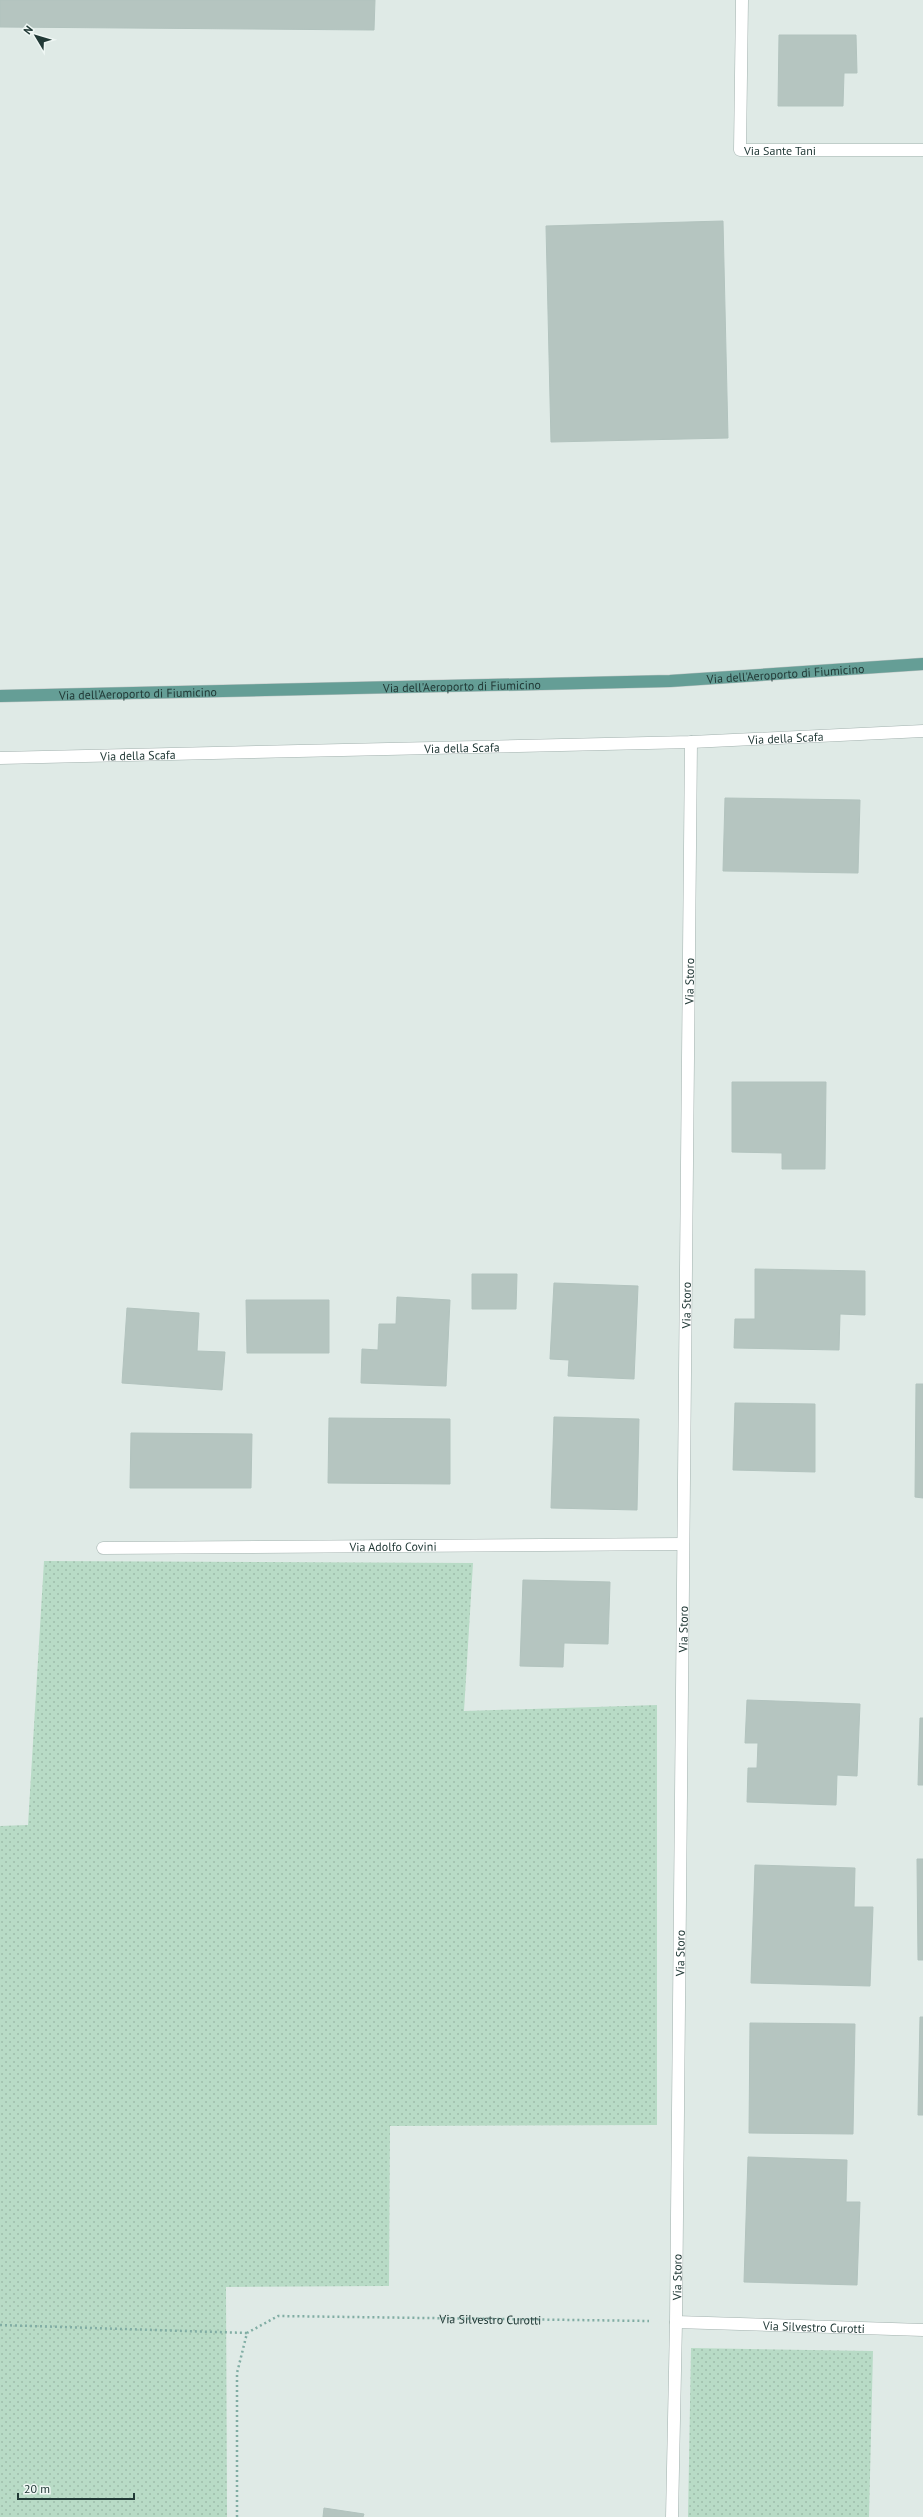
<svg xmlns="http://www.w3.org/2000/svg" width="923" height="2517" viewBox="0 0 923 2517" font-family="'PT Sans',sans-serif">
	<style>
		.grass { fill: url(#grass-dots) }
		.building { fill: #b5c5c0; stroke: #b2c3be }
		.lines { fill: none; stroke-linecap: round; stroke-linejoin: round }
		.minor-casing { stroke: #a2b1ae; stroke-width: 13 }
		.tertiary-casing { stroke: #a2b1ae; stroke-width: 13 }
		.primary-casing { stroke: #bcc4c3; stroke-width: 13 }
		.path { stroke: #81ada4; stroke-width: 2.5; stroke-dasharray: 2 3; stroke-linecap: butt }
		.minor { stroke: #fff; stroke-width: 12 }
		.tertiary { stroke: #fff; stroke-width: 12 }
		.primary { stroke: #659e96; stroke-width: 12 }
		.labels { text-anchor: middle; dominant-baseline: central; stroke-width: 4; stroke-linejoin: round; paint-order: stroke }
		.street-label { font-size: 12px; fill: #213936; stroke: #eff7f4 }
	</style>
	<defs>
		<pattern id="grass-dots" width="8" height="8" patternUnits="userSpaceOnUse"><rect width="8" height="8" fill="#b8dbc6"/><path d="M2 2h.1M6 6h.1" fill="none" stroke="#9ebdab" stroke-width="1.8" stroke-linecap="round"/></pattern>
	</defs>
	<rect width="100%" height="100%" fill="#dfeae6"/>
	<path class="grass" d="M44 1561 473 1563 464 1711 657 1705V2125L390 2126 389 2286 226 2287 227 2517H0V1826L28 1825Z
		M691 2348 873 2351 869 2517H688Z"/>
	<path class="building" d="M0 0H375L374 30 0 27Z
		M779 35H856L857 73H844L843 106H778Z
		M723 221 728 438 551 442 546 226Z
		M725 798 860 800 858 873 723 871Z
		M732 1082H826L825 1169H782V1153L732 1152Z
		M755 1269 865 1271V1315L840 1314 839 1350 734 1348 735 1319H755Z
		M472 1274H517L516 1309H472Z
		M554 1283 638 1286 634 1379 568 1376 569 1360 550 1359Z
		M397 1297 450 1300 446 1386 361 1383 362 1349 378 1350 379 1324H396Z
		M246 1300H329V1353H247Z
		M127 1308 199 1313 197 1351 225 1352 222 1390 122 1383Z
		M916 1384H923V1498L915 1497Z
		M735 1403 815 1404V1472L733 1470Z
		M554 1417 639 1419 637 1510 551 1508Z
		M329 1418 450 1419V1484L328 1483Z
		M131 1433 252 1434 251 1488H130Z
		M523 1580 610 1582 608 1644 564 1643 563 1667 520 1666Z
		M747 1700 860 1704 857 1776 837 1775 836 1805 747 1802 748 1768H757L758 1743H745Z
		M920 1718H923V1785H918Z
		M917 1859H923V1960H918Z
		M755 1865 855 1868 854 1907H873L870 1986 751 1983Z
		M920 2017H923V2115H918Z
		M750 2023 855 2024 853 2134 749 2133Z
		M748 2157 847 2160 846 2202H860L857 2285 744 2282Z
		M324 2508 364 2514 363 2517H323Z"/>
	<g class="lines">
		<g class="minor-casing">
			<g id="minor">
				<path id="s2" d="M742 0 740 150H923"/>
				<path id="s3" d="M103 1548 683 1544"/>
				<path id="s4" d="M676 2322 923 2330"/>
				<path id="s5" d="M672 2517 676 2322 691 742"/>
			</g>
		</g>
		<g class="tertiary-casing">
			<g id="tertiary">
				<path id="s6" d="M0 758 691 742 923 731"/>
			</g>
		</g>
		<g class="primary-casing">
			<g id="primary">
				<path id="s7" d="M0 696 670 681 923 664"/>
			</g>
		</g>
		<g class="path">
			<path d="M0 2325 247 2333"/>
			<path id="s1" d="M237 2517V2373L247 2333 278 2316 649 2321"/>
		</g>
		<use href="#minor" class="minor"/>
		<use href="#tertiary" class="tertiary"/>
		<use href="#primary" class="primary"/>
	</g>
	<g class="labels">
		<g class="street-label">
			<text stroke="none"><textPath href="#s2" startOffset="190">Via Sante Tani</textPath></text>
			<text stroke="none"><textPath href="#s7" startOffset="786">Via dell'Aeroporto di Fiumicino</textPath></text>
			<text stroke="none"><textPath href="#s7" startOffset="462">Via dell'Aeroporto di Fiumicino</textPath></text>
			<text stroke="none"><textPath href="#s7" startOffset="138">Via dell'Aeroporto di Fiumicino</textPath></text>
			<text stroke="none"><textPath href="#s6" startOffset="786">Via della Scafa</textPath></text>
			<text stroke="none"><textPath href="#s6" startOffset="462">Via della Scafa</textPath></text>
			<text stroke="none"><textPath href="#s6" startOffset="138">Via della Scafa</textPath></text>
			<text stroke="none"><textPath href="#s5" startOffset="1536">Via Storo</textPath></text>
			<text stroke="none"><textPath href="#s5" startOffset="1212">Via Storo</textPath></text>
			<text stroke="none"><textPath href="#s3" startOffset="290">Via Adolfo Covini</textPath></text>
			<text stroke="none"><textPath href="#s5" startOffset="888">Via Storo</textPath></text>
			<text stroke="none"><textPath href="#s5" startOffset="564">Via Storo</textPath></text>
			<text stroke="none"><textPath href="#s5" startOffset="240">Via Storo</textPath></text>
			<text stroke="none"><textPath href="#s1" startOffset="433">Via Silvestro Curotti</textPath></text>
			<text stroke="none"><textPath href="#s4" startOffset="138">Via Silvestro Curotti</textPath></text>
		</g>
	</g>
	<g transform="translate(36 36) rotate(308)" stroke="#eff7f4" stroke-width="3" paint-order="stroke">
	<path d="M0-3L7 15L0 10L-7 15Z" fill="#213936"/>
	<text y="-6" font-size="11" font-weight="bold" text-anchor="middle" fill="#213936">N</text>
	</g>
	<path d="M18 2493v6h116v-6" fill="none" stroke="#213936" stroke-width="2"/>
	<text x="24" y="2493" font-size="12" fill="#213936" stroke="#eff7f4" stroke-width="3" paint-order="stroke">20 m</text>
</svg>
